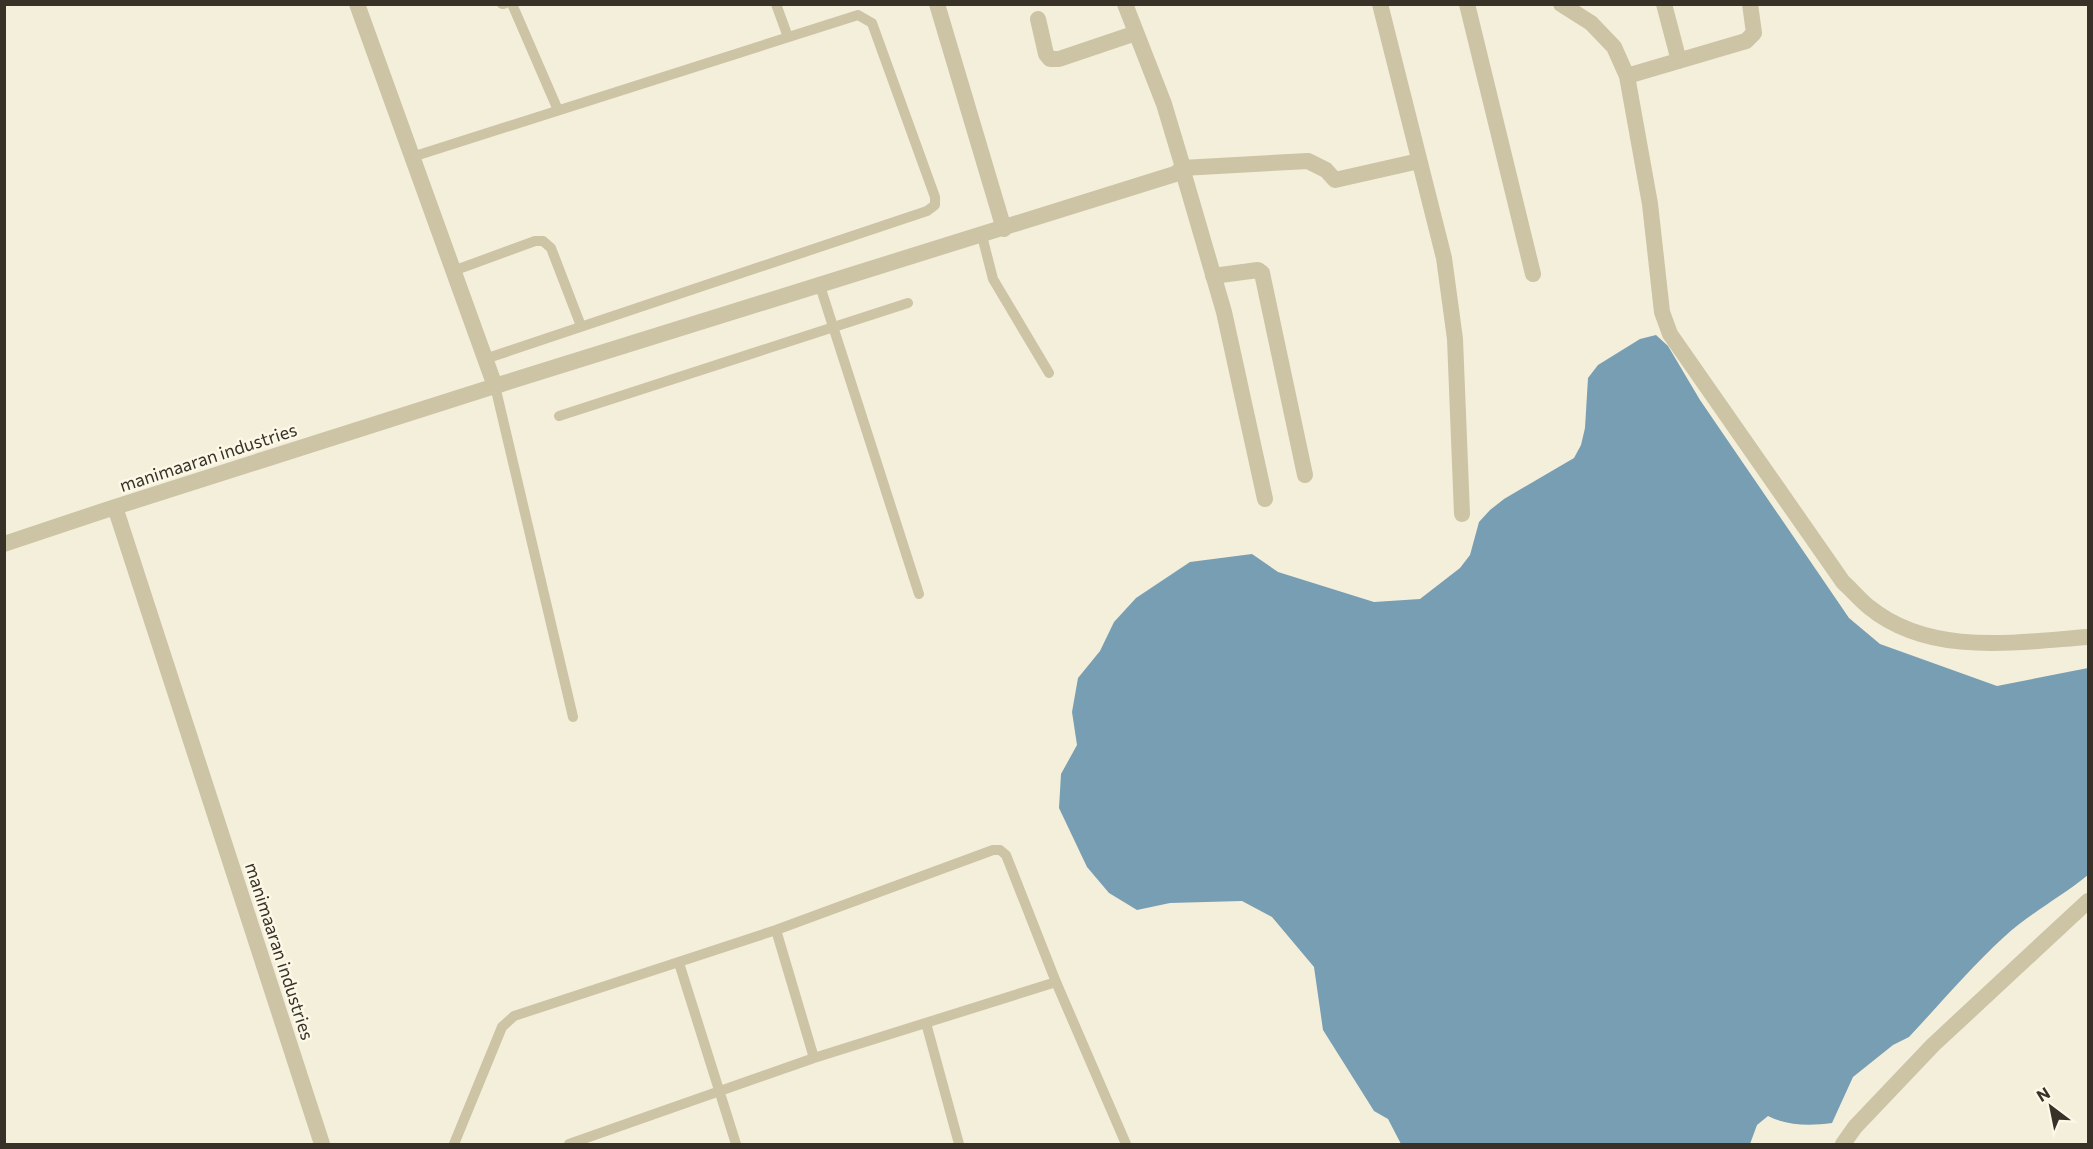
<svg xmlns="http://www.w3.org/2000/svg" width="2093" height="1149" viewBox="0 0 2093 1149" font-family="Commissioner,sans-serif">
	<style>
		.water { fill: #779eb3 }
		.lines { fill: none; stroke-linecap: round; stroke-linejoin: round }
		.service { stroke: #cdc3a5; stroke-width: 10 }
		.minor { stroke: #cdc3a5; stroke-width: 16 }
		.labels { text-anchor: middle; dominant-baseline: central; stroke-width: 5; stroke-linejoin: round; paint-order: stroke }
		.street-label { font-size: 18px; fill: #383127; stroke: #fbf8e7 }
	</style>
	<rect width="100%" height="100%" fill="#f4efda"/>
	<path class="water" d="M1656 335 1668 346 1700 400 1849 618 1880 644 1997 686 2088 668V875C2061 897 2030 913 2004 937 1970 968 1940 1004 1909 1037L1893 1045 1853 1077 1832 1123C1810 1126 1788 1126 1768 1116L1757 1125 1750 1144H1401L1388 1119 1374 1111 1323 1030 1314 967 1272 917 1242 901 1170 903 1137 910 1109 893 1087 867 1059 808 1061 774 1077 745 1072 712 1078 678 1100 651 1114 622 1136 598 1190 562 1252 554 1278 572 1374 602 1420 599 1460 568 1470 555 1479 522 1490 510 1504 499 1574 458 1581 445 1585 428 1588 378 1598 365 1640 339Z"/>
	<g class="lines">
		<path class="service" d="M502 4H504
			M512 4 558 110
			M776 4 788 37
			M412 157 858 15 872 23 935 197V205L927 211 485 359
			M982 236 993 279 1049 373
			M453 271 535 241H543L551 248 581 326
			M820 286 919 594
			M495 386 573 717
			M559 416 908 303
			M776 930 814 1058
			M679 963 736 1144
			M926 1023 959 1144
			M454 1144 502 1027 514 1016 776 930 993 850H1000L1006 855 1056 982 1126 1144
			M569 1144 814 1058 1056 982"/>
		<path class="minor" d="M937 4 1004 229
			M1380 4 1444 258 1455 339 1462 514
			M1467 4 1533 274
			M1561 4 1591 23 1614 47 1627 76 1650 204 1662 312 1670 334 1843 582C1852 590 1860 600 1869 607 1930 657 2017 642 2088 637
			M1664 4 1679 61
			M1038 19 1046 54 1050 59H1059L1136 33
			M1627 76 1746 41 1754 33 1750 4
			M1213 276 1258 270 1262 273 1305 475
			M495 386 1175 174 1182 168V164L1164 104 1125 4
			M1265 499 1224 312 1182 168 1308 161 1326 170 1335 180 1419 161
			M4 544 115 507
			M322 1144 115 507 495 386 357 4
			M1843 1144 1855 1127 1933 1045 2088 901"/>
	</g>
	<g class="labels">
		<g class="street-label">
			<text transform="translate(208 457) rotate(-18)">manimaaran industries</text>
			<text transform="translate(280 951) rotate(72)">manimaaran industries</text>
		</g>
	</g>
	<rect width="2093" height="1149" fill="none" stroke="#383127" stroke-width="12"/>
	<g transform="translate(2051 1107) rotate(328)" stroke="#fbf8e7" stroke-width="4.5" paint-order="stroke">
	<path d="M0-4.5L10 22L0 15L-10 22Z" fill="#383127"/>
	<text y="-9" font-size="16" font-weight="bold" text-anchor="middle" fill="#383127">N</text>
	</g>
</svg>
